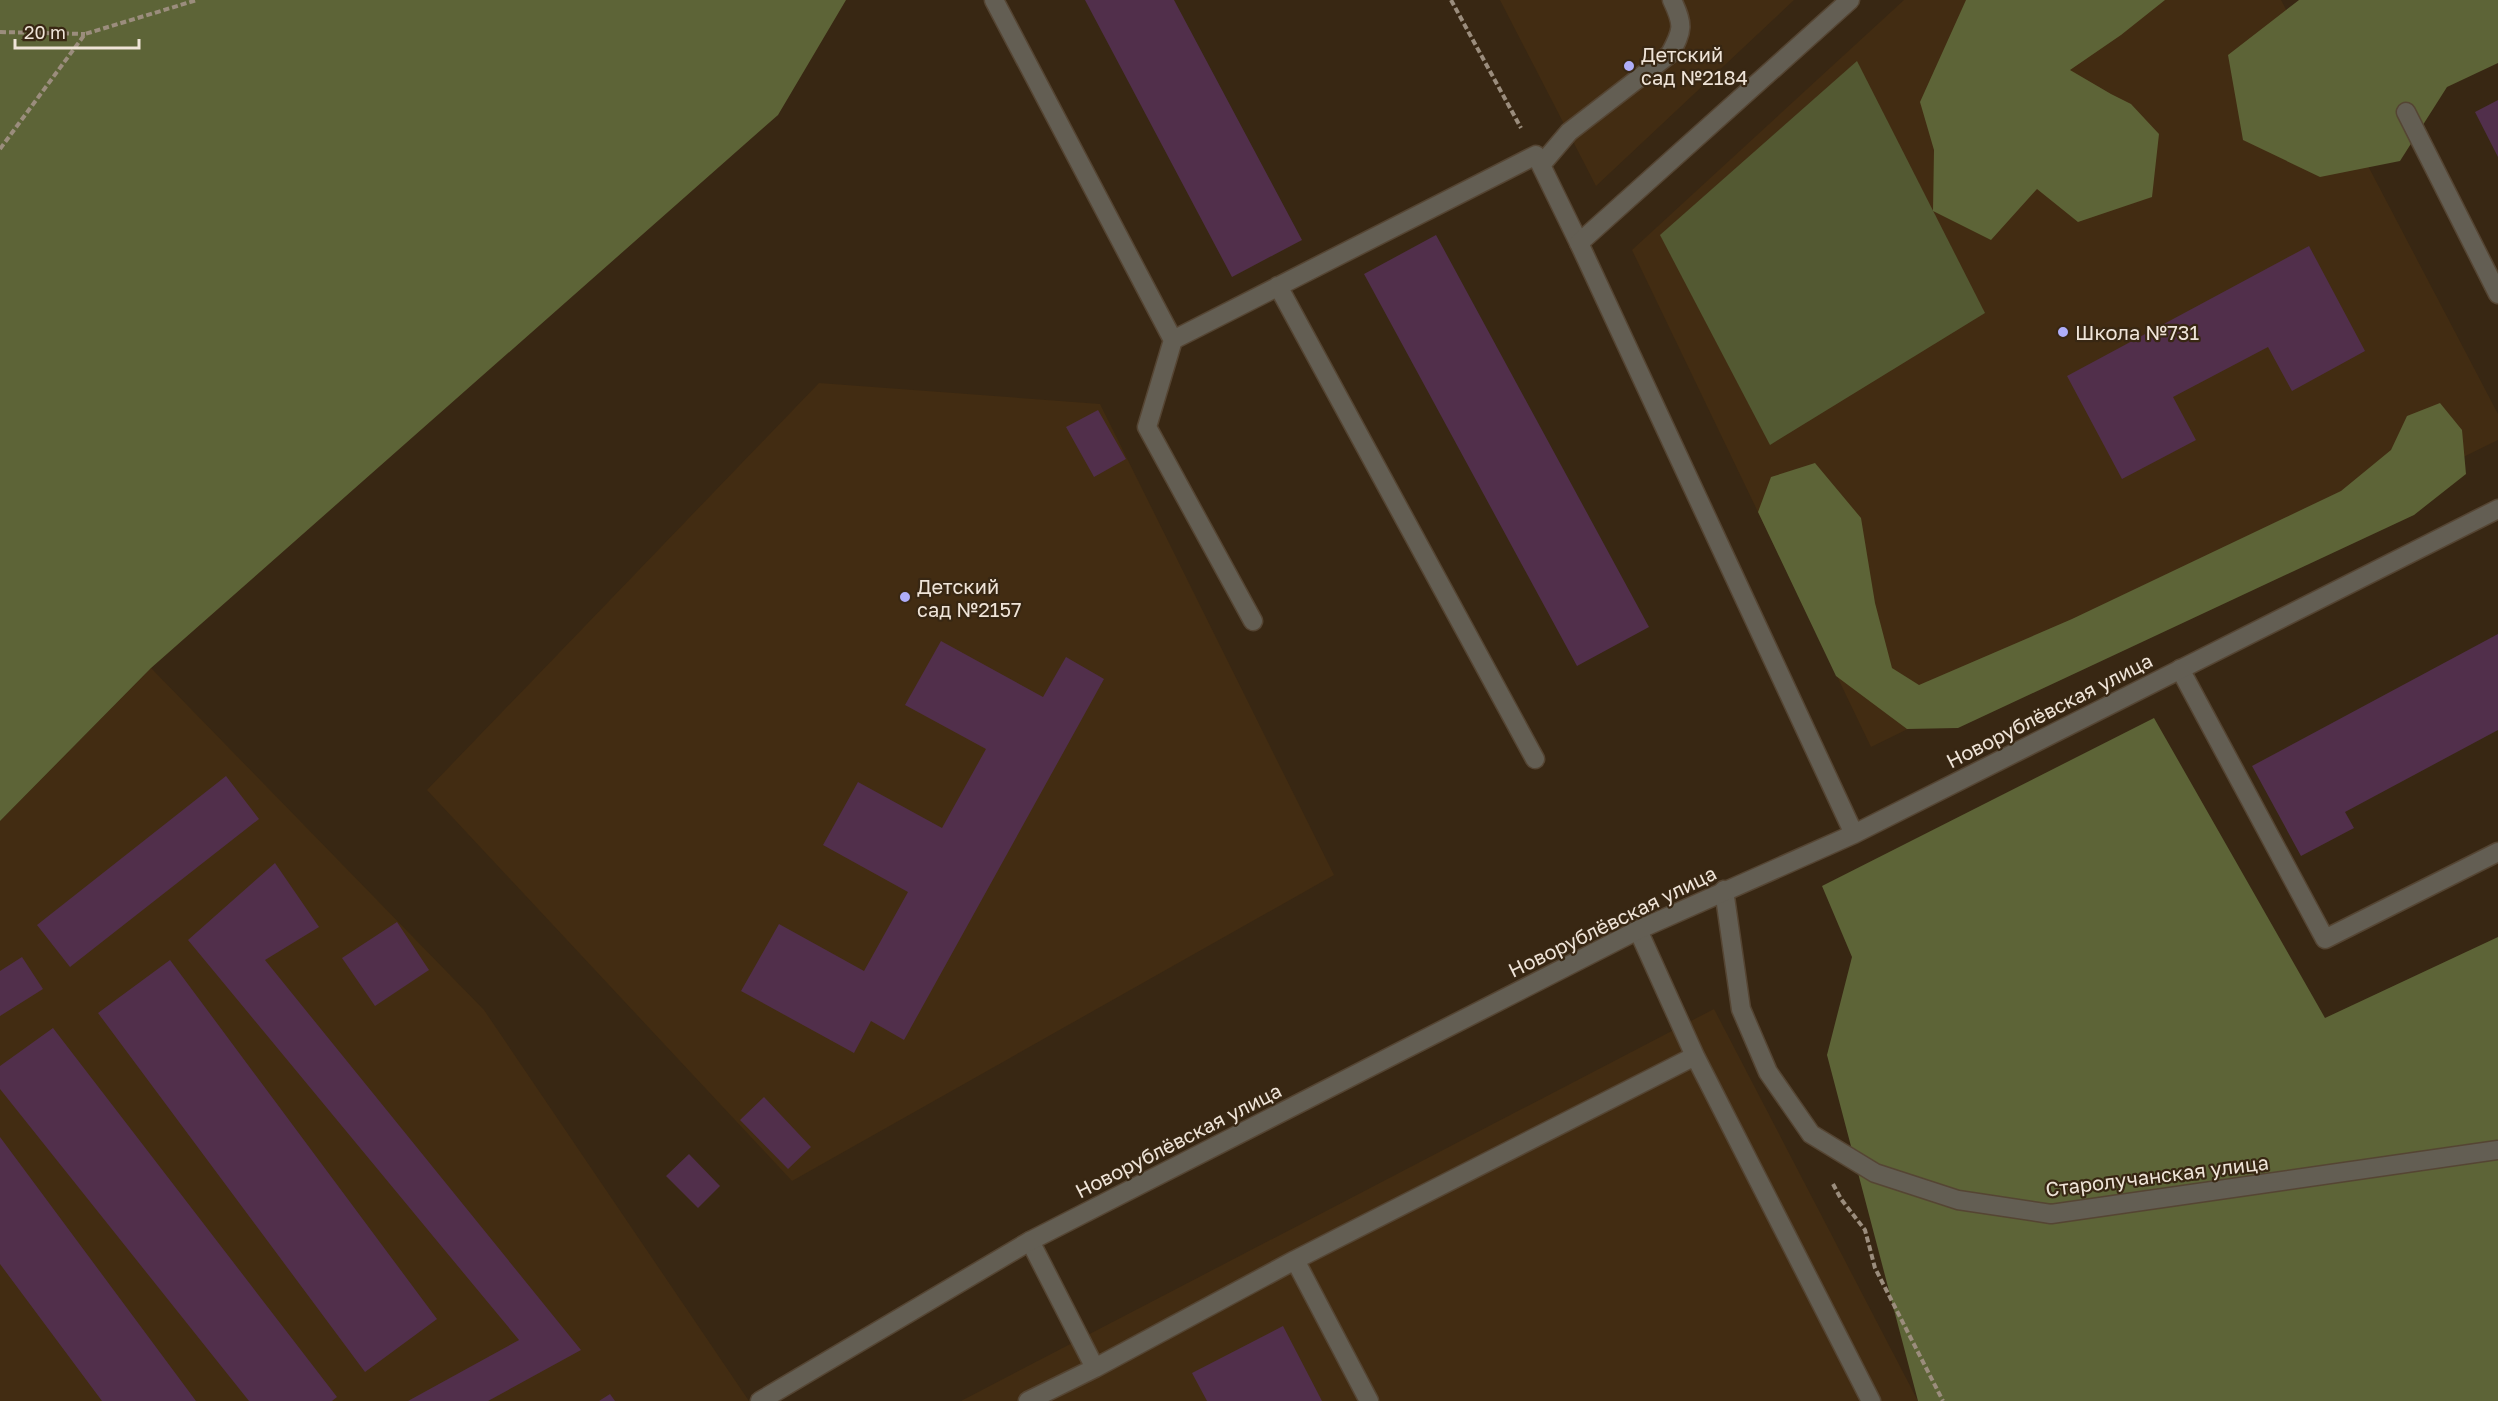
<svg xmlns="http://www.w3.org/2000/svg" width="2498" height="1401" viewBox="0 0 2498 1401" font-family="'Golos Text',sans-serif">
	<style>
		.built { fill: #422c12 }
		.green { fill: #535932 }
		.forest { fill: #5d6437 }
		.building { fill: #512f4b }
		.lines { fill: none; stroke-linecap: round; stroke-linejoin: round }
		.lane-casing { stroke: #554533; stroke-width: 21 }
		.street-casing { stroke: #554533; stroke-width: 21 }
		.path { stroke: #9b8d7d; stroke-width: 4; stroke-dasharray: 6 3; stroke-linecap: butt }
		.lane { stroke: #635e53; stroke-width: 18 }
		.street { stroke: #635e53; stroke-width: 18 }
		.poi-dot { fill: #afaefa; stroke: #382713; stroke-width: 2 }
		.labels { text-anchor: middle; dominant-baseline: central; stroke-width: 4.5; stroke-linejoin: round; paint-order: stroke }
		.poi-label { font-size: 20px; fill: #efe4d8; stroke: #382713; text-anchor: start }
		.street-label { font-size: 20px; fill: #efe4d8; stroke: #382713 }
	</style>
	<rect width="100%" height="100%" fill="#382713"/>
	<path class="built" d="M1500 0H1794L1596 186Z
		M1904 0H2281L2498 414V440L1871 747 1632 250Z
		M819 383 1100 404 1334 875 792 1181 427 790Z
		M151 668 484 1010 749 1401H0V821Z
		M1714 1009 1918 1401H961Z"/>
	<path class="green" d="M1857 61 1985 313 1770 445 1660 235Z"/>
	<path class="forest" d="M0 0H846L778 115 151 668 0 821Z
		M1966 0H2165L2121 35 2070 70 2111 94 2131 104 2159 134 2152 197 2078 222 2037 189 1991 240 1933 211 1934 150 1920 102Z
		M2299 0H2498V63L2447 87 2400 161 2320 177 2243 140 2228 55Z
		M2440 403 2462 430 2466 474 2414 515 1958 728 1907 729 1836 676 1758 512 1771 477 1815 463 1861 518 1875 603 1892 668 1919 685 2072 619 2341 491 2391 450 2407 416Z
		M2154 718 2325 1018 2498 937V1401H1918L1827 1055 1852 957 1822 886Z"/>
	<path class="building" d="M1085 0H1174L1302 240 1232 277Z
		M2498 100V157L2475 112Z
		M1436 235 1649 627 1577 666 1364 274Z
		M2309 246 2365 351 2292 391 2268 347 2173 397 2196 440 2122 479 2067 376Z
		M1098 410 1126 459 1094 477 1066 427Z
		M2498 634V730L2345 812 2354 828 2301 856 2252 766Z
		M941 641 1043 697 1066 657 1104 679 904 1040 871 1021 854 1053 741 991 779 924 864 971 908 892 823 845 858 782 942 828 986 749 905 705Z
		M226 776 259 819 70 967 37 925Z
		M275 863 319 927 265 960 581 1350 488 1401H408L519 1340 188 940Z
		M397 922 429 970 375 1006 342 958Z
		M22 957 43 989 0 1016V971Z
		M170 960 437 1319 365 1372 98 1013Z
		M53 1028 337 1397 332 1401H249L0 1089V1066Z
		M764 1097 811 1147 788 1169 740 1120Z
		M0 1137 196 1401H102L0 1264Z
		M689 1154 720 1186 698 1208 666 1176Z
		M1283 1326 1322 1401H1207L1192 1373Z
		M610 1394 615 1401H599Z"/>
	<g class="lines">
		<g class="lane-casing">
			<path id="lane" d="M994 0 1173 340 1536 155 1579 243
				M2406 112 2498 294
				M1541 165 1569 132 1670 54C1683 30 1684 25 1672 0
				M1278 286 1535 759
				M1173 340 1147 427 1253 621
				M2180 669 2325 939 2498 852
				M1724 890 1741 1009 1768 1072 1811 1134 1875 1173 1958 1200 2051 1214 2498 1150
				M1638 930 1695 1056 1871 1401
				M1030 1241 1095 1368
				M1295 1260 1369 1401
				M1028 1401 1095 1368 1295 1260 1695 1056"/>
		</g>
		<g class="street-casing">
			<path id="street" d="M1850 0 1579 243 1854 834
				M760 1401 1030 1241 1638 930 1854 834 2498 509"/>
		</g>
		<path class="path" d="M1451 0 1521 128
			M0 32 85 34
			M0 149 85 34 197 0
			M1833 1184 1841 1199 1865 1230 1875 1268 1943 1401"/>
		<use href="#lane" class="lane"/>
		<use href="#street" class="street"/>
	</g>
	<g class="poi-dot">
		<circle cx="1629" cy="66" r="6"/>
		<circle cx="2063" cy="332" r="6"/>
		<circle cx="905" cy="597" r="6"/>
	</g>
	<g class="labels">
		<g class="poi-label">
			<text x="1641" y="54">Детский<tspan x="1641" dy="23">сад №2184</tspan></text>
			<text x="2075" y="332">Школа №731</text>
			<text x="917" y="586">Детский<tspan x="917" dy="23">сад №2157</tspan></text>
		</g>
		<g class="street-label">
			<text transform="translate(2049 710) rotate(-27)">Новорублёвская улица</text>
			<text transform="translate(1612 921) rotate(-26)">Новорублёвская улица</text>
			<text transform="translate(1178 1140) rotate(-27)">Новорублёвская улица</text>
			<text transform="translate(2157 1175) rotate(-7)">Старолучанская улица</text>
		</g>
	</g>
	<path d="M15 39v9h124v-9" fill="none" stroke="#efe4d8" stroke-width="3"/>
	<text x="24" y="39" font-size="18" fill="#efe4d8" stroke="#382713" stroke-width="4.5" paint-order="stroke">20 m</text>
</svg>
